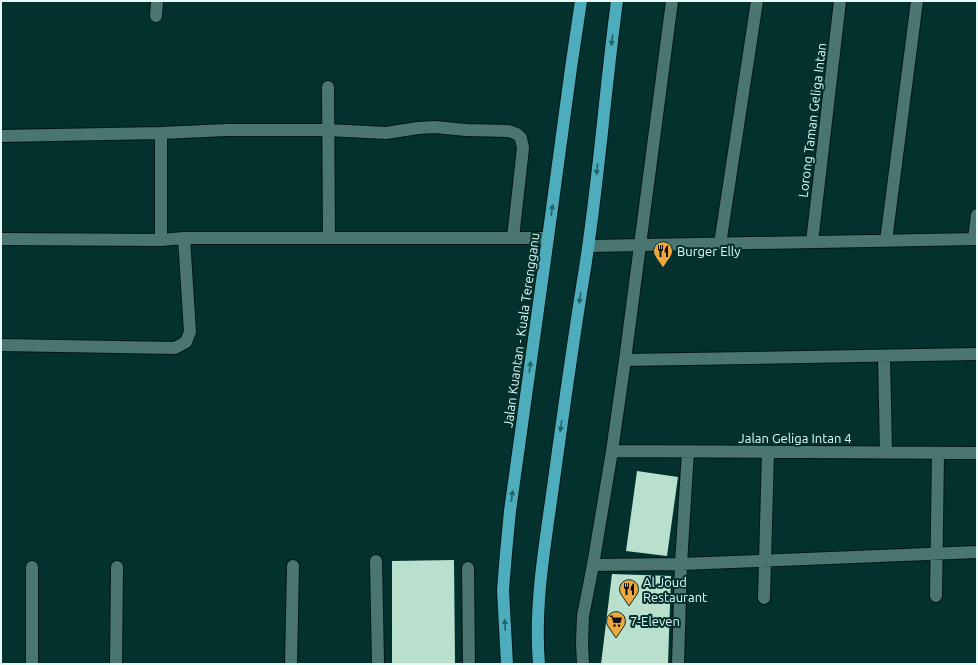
<svg xmlns="http://www.w3.org/2000/svg" width="978" height="665" viewBox="0 0 978 665" font-family="Ubuntu,sans-serif">
	<style>
		.building { fill: #b9e0cd }
		.lines { fill: none; stroke-linecap: round; stroke-linejoin: round }
		.minor-casing { stroke: #021715; stroke-width: 14 }
		.highway-casing { stroke: #021715; stroke-width: 14 }
		.minor { stroke: #4a7570; stroke-width: 12 }
		.highway { stroke: #4dadbc; stroke-width: 12 }
		.oneway { fill: #216367 }
		.labels { text-anchor: middle; dominant-baseline: central; stroke-width: 4; stroke-linejoin: round; paint-order: stroke }
		.street-label { font-size: 13px; fill: #e3faf7; stroke: #03322e }
		.poi-label { font-size: 13px; fill: #e3faf7; stroke: #03322e; text-anchor: start }
	</style>
	<rect width="100%" height="100%" fill="#03322e"/>
	<path class="building" d="M637 471 678 477 667 556 626 551Z
		M454 560 455 664H392V561Z
		M612 574 671 576 668 664H601Z"/>
	<g class="lines">
		<g class="minor-casing">
			<path id="minor" d="M156 16 157 1
				M328 87 329 238
				M1 136 161 133 227 130H328L386 133 418 128 435 127 466 130 509 131 517 134 521 138 523 148 513 238
				M1 239 161 240 184 238H548
				M974 239 977 215
				M161 240V133
				M886 241 917 1
				M812 242 840 1
				M720 244 757 1
				M589 246 977 239
				M1 345 175 348 186 342 190 332 184 238
				M884 356 886 452
				M625 360 977 354
				M612 451 977 453
				M376 561 378 664
				M593 565 681 564 977 552
				M32 567V664
				M468 568 469 664
				M936 596 938 453
				M764 598 768 452
				M116 664 117 567
				M291 664 293 566
				M583 664 582 643 583 616 593 565 612 451 625 360 672 1
				M678 664 681 564 688 451"/>
		</g>
		<g class="highway-casing">
			<path id="highway" d="M507 664 503 590 506 553 510 511 548 238 571 68 581 1
				M539 664C534 605 545 545 553 487 563 414 573 341 585 268 599 179 605 90 617 1"/>
		</g>
		<use href="#minor" class="minor"/>
		<use href="#highway" class="highway"/>
	</g>
	<defs><path id="oneway-solid" d="M-6-.8H1V-3.2L6.5 0L1 3.2V.8H-6Z"/></defs>
	<g class="oneway">
		<use href="#oneway-solid" transform="translate(612 40) rotate(97)"/>
		<use href="#oneway-solid" transform="translate(597 169) rotate(97)"/>
		<use href="#oneway-solid" transform="translate(552 210) rotate(-82)"/>
		<use href="#oneway-solid" transform="translate(580 298) rotate(99)"/>
		<use href="#oneway-solid" transform="translate(530 367) rotate(-82)"/>
		<use href="#oneway-solid" transform="translate(561 426) rotate(98)"/>
		<use href="#oneway-solid" transform="translate(512 496) rotate(-82)"/>
		<use href="#oneway-solid" transform="translate(505 625) rotate(-93)"/>
	</g>
	<defs>
		<g id="restaurant-pin" transform="scale(1)"><path d="M0 17L-7.5 6A9.5 9.5 0 1 1 7.5 6Z" fill="#eea73d" stroke="#03322e"/><path d="M-5-6h1v4h1v-4h1v4h1v-4h1v5L-1.5 .5V6h-2V.5L-5-1ZM5-6V6H3V1.5H1.5Q1.5-4 5-6Z" fill="#111"/></g>
		<g id="supermarket-pin" transform="scale(1)"><path d="M0 17L-7.5 6A9.5 9.5 0 1 1 7.5 6Z" fill="#eea73d" stroke="#03322e"/><path d="M-6-5.5h2.5l.6 2H6L4.5 2H-2.5L-4.4-4H-6ZM-1.5 3.2a1.3 1.3 0 1 0 .1 0ZM3 3.2a1.3 1.3 0 1 0 .1 0Z" fill="#111"/></g>
	</defs>
	<g fill-rule="evenodd">
		<use href="#restaurant-pin" x="663" y="251"/>
		<use href="#restaurant-pin" x="629" y="589"/>
		<use href="#supermarket-pin" x="616" y="621"/>
	</g>
	<g class="labels">
		<g class="street-label">
			<text transform="translate(812 120) rotate(-83)">Lorong Taman Geliga Intan</text>
			<text transform="translate(521 330) rotate(-82)">Jalan Kuantan - Kuala Terengganu</text>
			<text x="795" y="438">Jalan Geliga Intan 4</text>
		</g>
		<g class="poi-label">
			<text x="677" y="251">Burger Elly</text>
			<text x="643" y="582">Al Joud<tspan x="643" dy="15">Restaurant</tspan></text>
			<text x="630" y="621">7-Eleven</text>
		</g>
	</g>
	<rect width="978" height="665" fill="none" stroke="#e3faf7" stroke-width="4"/>
</svg>
